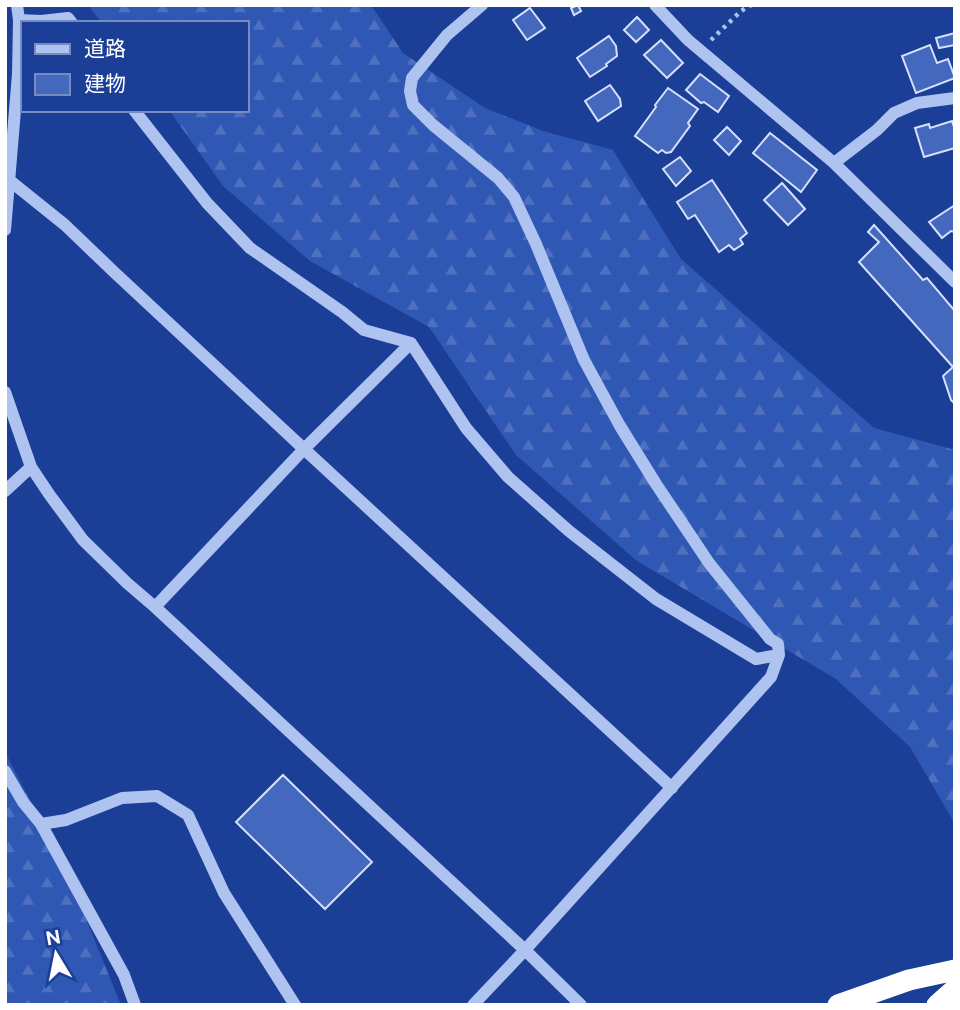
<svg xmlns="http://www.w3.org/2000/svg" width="960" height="1010" viewBox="0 0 960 1010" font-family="'Public Sans','Noto Sans JP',sans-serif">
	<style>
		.forest { fill: url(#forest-firs) }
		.building { fill: #4468be; stroke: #d6e1fb; stroke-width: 2 }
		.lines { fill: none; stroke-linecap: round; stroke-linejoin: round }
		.path { stroke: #afc3f0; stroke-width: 4.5; stroke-dasharray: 3.5 5; stroke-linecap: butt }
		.minor { stroke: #afc3f0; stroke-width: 12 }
		.highway { stroke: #fff; stroke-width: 21 }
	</style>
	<defs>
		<pattern id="forest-firs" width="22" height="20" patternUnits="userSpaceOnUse" patternTransform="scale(1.75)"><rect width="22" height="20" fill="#2f57b4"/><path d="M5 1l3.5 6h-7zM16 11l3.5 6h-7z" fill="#4e70bf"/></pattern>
	</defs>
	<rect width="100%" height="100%" fill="#1b3f97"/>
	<path class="forest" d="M88 5H371L403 53 485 108 543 131 613 150 681 259 874 428 955 450V824L910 747 836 679 637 561 516 455 429 327 310 261 223 186 169 110H247V23H102Z
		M5 752 66 870 121 1005H5Z"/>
	<path class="building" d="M578 5 581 11 574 15 571 8Z
		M530 8 545 28 527 40 513 20Z
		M637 17 649 30 636 42 624 30Z
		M955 33V45L939 48 936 38Z
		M609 36 616 46 617 56 606 64 607 66 590 77 577 58Z
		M661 40 683 63 667 78 644 55Z
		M930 45 937 63 948 59 955 78 916 93 902 56Z
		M700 74 729 96 718 112 704 102 701 103 686 90Z
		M610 85 620 99 621 106 598 121 585 101Z
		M668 88 698 109 688 123 690 126 671 152 666 153 662 150 658 153 635 136 656 107 655 105Z
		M952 121 955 130V148L924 157 915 128 929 124 930 128Z
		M727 127 741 141 729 155 714 140Z
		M770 133 817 170 801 192 753 153Z
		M680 157 691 171 676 186 663 169Z
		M712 180 747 233 740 239 743 244 734 250 729 245 719 252 695 215 688 219 677 202Z
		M782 183 805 209 788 225 764 200Z
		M955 205V232L951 231 942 238 929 222Z
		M874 225 923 280 927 278 955 311V404L951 400 943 376 953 367 859 262 879 242 868 232Z
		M283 775 372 862 325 909 236 822Z"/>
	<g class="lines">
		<path class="path" d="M711 40 741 11 751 5"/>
		<path class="minor" d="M655 5 688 40 834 163 955 282
			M19 20 41 21 68 18 72 23
			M134 110 207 203 250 248 342 312 364 330 411 343 466 428 508 477 569 531 656 599 756 659 779 655
			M834 163 877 130 894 113 917 103 955 98
			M9 180 65 225 114 272 304 449 672 788
			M5 230 18 74 19 20 17 5
			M5 392 31 467 49 494 83 540 127 583 155 607 525 950 581 1005
			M5 491 31 467
			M155 607 304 449 411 343
			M5 771 23 802 41 824 124 975 135 1005
			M41 824 66 820 122 798 157 796 188 815 224 893 295 1005
			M473 1005 525 950 771 677 779 655 778 644 770 639 709 563 656 484 620 426 584 360 536 244 514 197 498 178 433 125 413 105 410 91 412 78 447 35 482 5"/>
		<path class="highway" d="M838 1005 909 980 955 970
			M937 1005 955 989"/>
	</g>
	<rect width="960" height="1010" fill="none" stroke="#ffffff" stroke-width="14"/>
	<rect x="21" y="21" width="228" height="91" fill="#1b3f97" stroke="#768cc1" stroke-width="2"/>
	<rect x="35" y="44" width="35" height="10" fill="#afc3f0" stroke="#768cc1" stroke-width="2"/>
	<text x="84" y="56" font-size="21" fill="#ffffff">道路</text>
	<rect x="35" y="74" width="35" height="21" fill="#4468be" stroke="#768cc1" stroke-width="2"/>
	<text x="84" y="91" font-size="21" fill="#ffffff">建物</text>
	<g transform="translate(56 954) rotate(350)" stroke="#1b3f97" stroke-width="5" paint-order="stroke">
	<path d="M0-5L12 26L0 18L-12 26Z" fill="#ffffff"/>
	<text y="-10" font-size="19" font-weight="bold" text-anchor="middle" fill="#ffffff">N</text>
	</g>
</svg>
